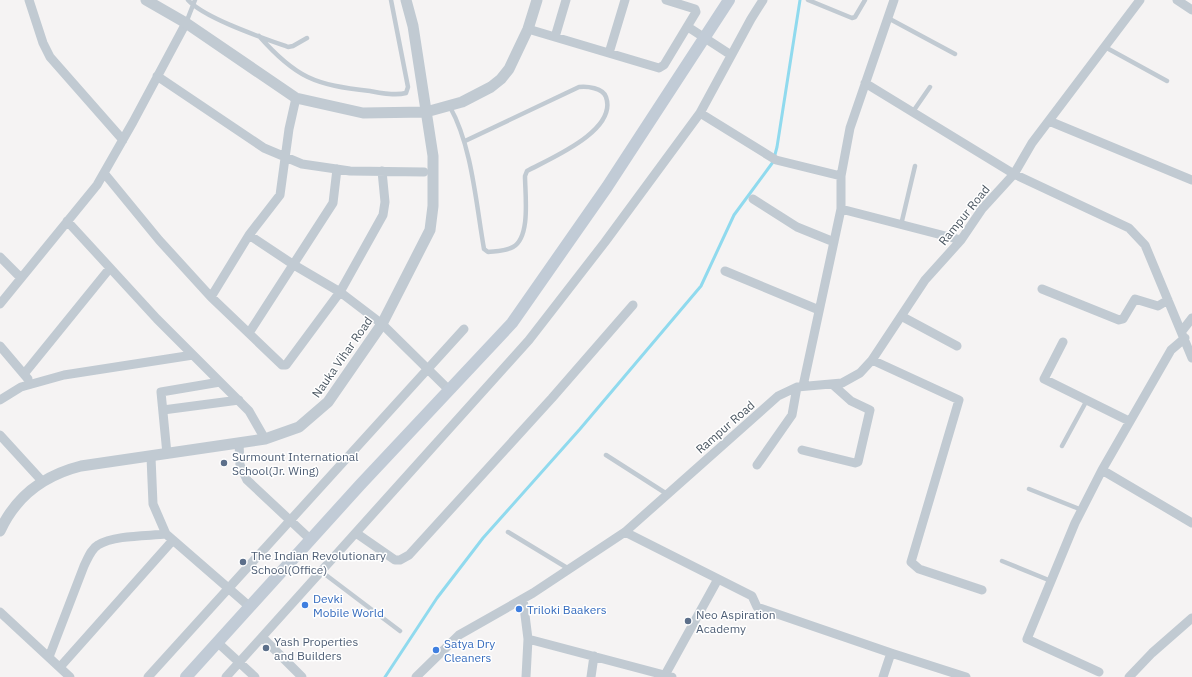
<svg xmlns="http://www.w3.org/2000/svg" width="1192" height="677" viewBox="0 0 1192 677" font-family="'IBM Plex Sans',sans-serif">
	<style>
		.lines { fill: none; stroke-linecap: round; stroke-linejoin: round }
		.stream { stroke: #90daee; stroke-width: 3 }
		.service { stroke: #c1cad2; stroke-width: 4.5 }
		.minor { stroke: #c1cad2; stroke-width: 9 }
		.tertiary { stroke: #c1cad2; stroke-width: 11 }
		.secondary { stroke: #c1cbd6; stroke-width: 12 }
		.service-dot { fill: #5c6f8a; stroke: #fff; stroke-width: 1.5 }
		.shop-dot { fill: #3f7fe0; stroke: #fff; stroke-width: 1.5 }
		.labels { text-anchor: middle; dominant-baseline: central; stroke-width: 3; stroke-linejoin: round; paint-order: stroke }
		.street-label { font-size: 12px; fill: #4a5661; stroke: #fff }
		.service-label { font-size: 12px; fill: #4e5e75; stroke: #fff; text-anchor: start }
		.shop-label { font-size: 12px; fill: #366cbe; stroke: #fff; text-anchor: start }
	</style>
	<rect width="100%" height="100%" fill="#f5f3f3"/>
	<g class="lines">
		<path class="stream" d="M385 677 437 598 483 538 580 429 701 286 734 215 773 162 777 147 800 0"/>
		<path class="service" d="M188 0C204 18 263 38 288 47L293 46 307 38
			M808 0 852 18 855 17 865 0
			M888 18 955 54
			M186 23 195 0
			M259 36C296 78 315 85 370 91 381 93 395 96 406 93L408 87 391 0
			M1105 47 1167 81
			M450 107C472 146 476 204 484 249L488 252C496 251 506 251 513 247 531 237 525 194 525 176L527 171C549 159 618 131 606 97 603 88 587 86 579 87L465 141
			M912 113 930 87
			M901 225 915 166
			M1062 446 1087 400
			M606 455 667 494
			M1029 489 1082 510
			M508 532 569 569
			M1002 561 1051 581
			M322 572 400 631"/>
		<path class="minor" d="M29 0 43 43 50 57 123 140
			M1177 0 1192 10
			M688 27 731 55
			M528 29 659 68 664 65 696 12 695 9 666 0
			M555 37 566 0
			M609 53 625 0
			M157 76 264 148 302 164 350 171 424 172
			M865 83 1014 174 1129 228 1145 245 1192 358
			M700 113 776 160 841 176
			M1049 121 1192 180
			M104 173 159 240 211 297 249 235 280 195 289 129 296 98
			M753 199 797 227 834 242
			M841 209 961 240
			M67 221 157 319 249 411 265 439
			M249 235 294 265 340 292 382 324 449 390
			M0 257 21 278
			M725 271 819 310
			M1042 289 1119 320 1123 319 1135 299 1158 306 1168 300
			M211 297 282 365H286L340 292 383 215 385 202 382 171
			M0 304 97 185 133 122 186 23
			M901 316 957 346
			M1182 331 1192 318
			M249 333 333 203 337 169
			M1063 342 1044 379 1129 421
			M0 346 28 379
			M872 360 959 400 911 562 919 569 982 590
			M24 374 110 268
			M803 386 841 209V176L850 128 894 0
			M0 400 21 387 64 375 193 355
			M163 410 239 400
			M0 435 42 481
			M239 443 240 465 247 480 311 540
			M802 450 855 463 858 462 870 410 851 401 832 384
			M167 454 161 392 220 382
			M151 457 153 504 166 534 250 607
			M757 465 792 415 797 387
			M1102 470 1192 523
			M625 532 752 596 757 607 891 653
			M356 533 395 560H400L409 555 552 398 633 305
			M523 599 528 639 672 677
			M0 612 70 677
			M262 637 302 677
			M217 642 255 677
			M49 657 84 566C88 558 91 549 98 545 114 535 148 536 166 534
			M60 667 173 540
			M1099 672 1027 639 1075 523 1102 470 1171 350 1185 338
			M665 675 718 579
			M148 677 464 329
			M226 677 529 340 605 242 700 113 751 19 763 0
			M416 677 459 635 533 593 625 532 778 396 797 387 842 383 860 373 872 360 925 280 961 240 982 209 1014 174 1032 143 1140 0
			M526 677 528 639
			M591 677 594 656
			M883 677 891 653 966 677
			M1129 677 1152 653 1192 618"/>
		<path class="tertiary" d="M146 0 186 23 296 98 363 113 426 112 462 102 491 87 501 79 509 69 528 29 537 0
			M0 531C16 496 45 475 81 466L265 439 299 427 328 402 382 324 430 230 433 206V156L413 26 406 0"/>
		<path class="secondary" d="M186 677 360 485 512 323 607 187 729 0"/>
	</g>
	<g class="service-dot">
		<circle cx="224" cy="463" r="4"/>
		<circle cx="243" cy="562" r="4"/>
		<circle cx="688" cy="621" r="4"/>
		<circle cx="266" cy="648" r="4"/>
	</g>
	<g class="shop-dot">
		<circle cx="305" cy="605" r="4"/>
		<circle cx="519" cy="609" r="4"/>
		<circle cx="436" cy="650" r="4"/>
	</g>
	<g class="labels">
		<g class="street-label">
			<text transform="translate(964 215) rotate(-51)">Rampur Road</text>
			<text transform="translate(342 357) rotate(-55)">Nauka Vihar Road</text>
			<text transform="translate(725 427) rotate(-41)">Rampur Road</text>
		</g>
		<g class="service-label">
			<text x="232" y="456">Surmount International<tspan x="232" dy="14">School(Jr. Wing)</tspan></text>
			<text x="251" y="555">The Indian Revolutionary<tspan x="251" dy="14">School(Office)</tspan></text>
			<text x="696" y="614">Neo Aspiration<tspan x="696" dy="14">Academy</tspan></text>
			<text x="274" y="641">Yash Properties<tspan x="274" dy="14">and Builders</tspan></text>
		</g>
		<g class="shop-label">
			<text x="313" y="598">Devki<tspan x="313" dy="14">Mobile World</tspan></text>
			<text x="527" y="609">Triloki Baakers</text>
			<text x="444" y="643">Satya Dry<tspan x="444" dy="14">Cleaners</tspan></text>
		</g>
	</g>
</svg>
